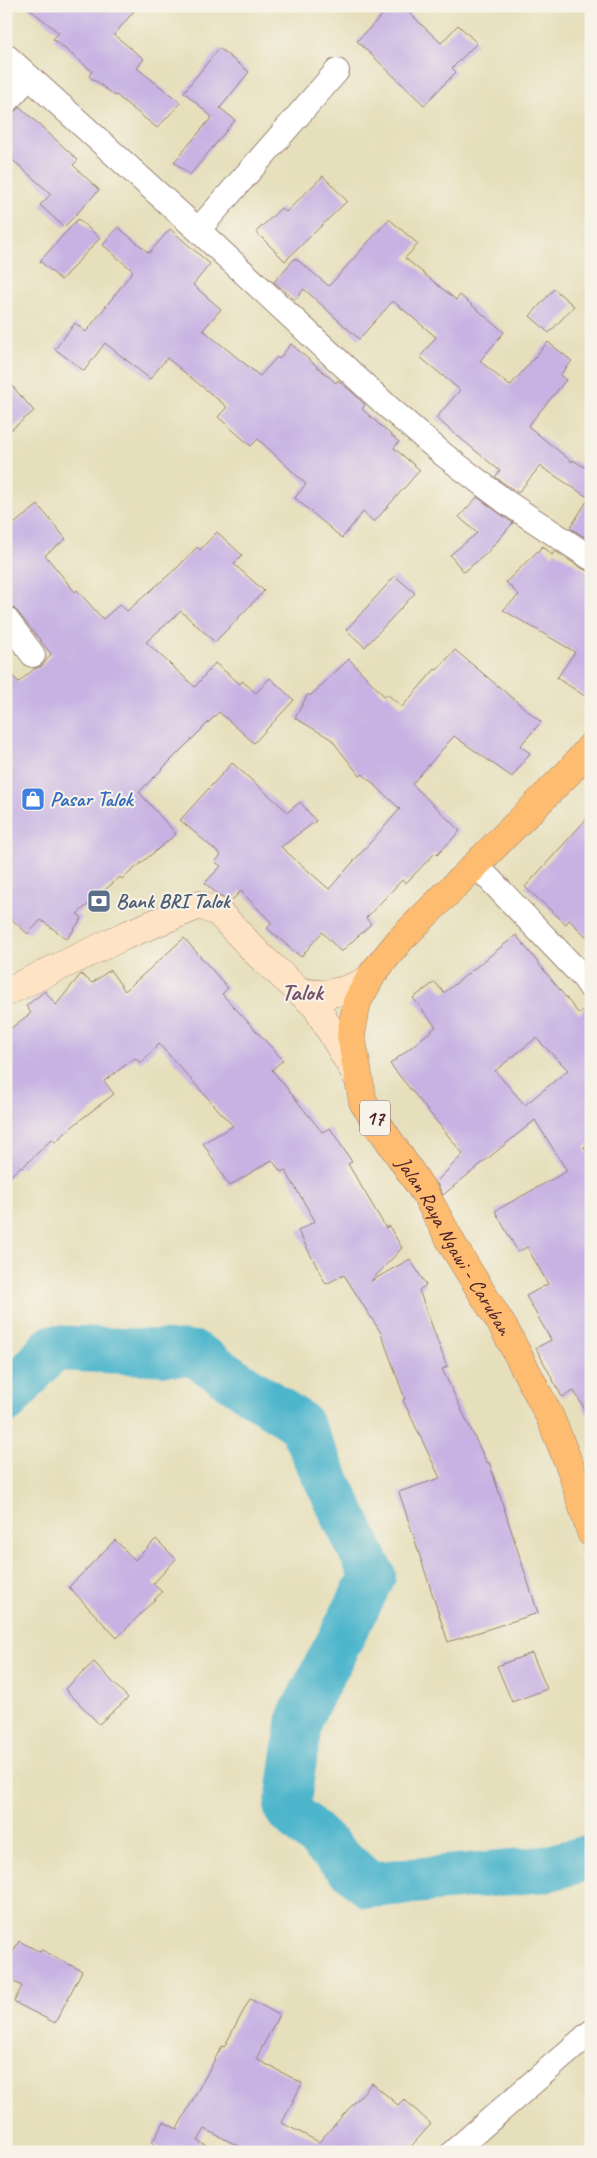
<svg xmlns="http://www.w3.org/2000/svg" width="597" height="2158" viewBox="0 0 597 2158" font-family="Caveat,sans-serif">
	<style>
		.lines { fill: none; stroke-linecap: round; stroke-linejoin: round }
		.river { stroke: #4db5cc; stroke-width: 46 }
		.building { fill: #c7b2e3; fill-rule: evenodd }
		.street-casing { stroke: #987f73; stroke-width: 26 }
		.secondary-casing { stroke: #987f73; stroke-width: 29 }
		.highway-casing { stroke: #987f73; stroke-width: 29 }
		.street { stroke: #fff; stroke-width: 24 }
		.secondary { stroke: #fee4c5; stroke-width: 28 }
		.highway { stroke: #fdbc6f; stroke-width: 28 }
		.labels { text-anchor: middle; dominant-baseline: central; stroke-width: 4; stroke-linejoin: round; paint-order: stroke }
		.shield { fill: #f7f3e8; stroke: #7e5f64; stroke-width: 1 }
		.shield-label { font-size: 20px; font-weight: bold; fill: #4a1f2b }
		.shop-label { font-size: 21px; font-weight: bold; fill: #366cbe; stroke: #f7f3e8; text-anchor: start }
		.service-label { font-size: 21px; font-weight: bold; fill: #4e5e75; stroke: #f7f3e8; text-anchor: start }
		.street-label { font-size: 21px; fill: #4a1f2b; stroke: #f7f3e8 }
		.quarter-label { font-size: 24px; font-weight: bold; fill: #76526b; stroke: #f7f3e8 }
	</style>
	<rect width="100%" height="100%" fill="#f7f3e8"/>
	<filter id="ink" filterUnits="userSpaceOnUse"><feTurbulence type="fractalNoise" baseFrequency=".02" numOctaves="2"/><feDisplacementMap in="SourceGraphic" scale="10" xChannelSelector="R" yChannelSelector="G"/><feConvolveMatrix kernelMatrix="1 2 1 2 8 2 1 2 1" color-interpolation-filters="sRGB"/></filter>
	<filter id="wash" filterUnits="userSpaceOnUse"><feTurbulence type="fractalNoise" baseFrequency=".0096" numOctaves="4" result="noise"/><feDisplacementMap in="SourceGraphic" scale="20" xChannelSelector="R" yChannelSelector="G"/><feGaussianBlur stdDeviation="1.12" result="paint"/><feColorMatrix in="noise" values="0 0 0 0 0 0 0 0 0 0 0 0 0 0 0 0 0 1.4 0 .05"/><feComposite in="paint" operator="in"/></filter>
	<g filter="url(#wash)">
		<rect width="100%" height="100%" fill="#e6dfbb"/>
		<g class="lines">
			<path class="river" d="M6 1401 52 1348 195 1354 300 1424 373 1576 300 1717 287 1809 369 1885 545 1869 591 1857"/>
		</g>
		<g id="blocks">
			<path class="building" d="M26 6H138L114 35 144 59 137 68 181 103 157 128 116 95 115 96 89 76 92 71 53 39 59 33Z
				M391 6H402L441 43 458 25 477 43 452 68 456 72 424 105 357 41Z
				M219 48 249 72 220 108 235 120 190 175 174 162 212 117 184 92Z
				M20 107 78 160 73 165 99 190 64 227 40 205 51 194 6 154V117Z
				M323 176 347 201 285 261 256 232 281 208 286 212Z
				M78 219 100 238 61 280 40 261Z
				M389 219 418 244 405 258 456 300 460 295 504 332 480 361 510 386 548 342 572 361 560 375 566 380 528 426 572 462 573 460 591 471V541L570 528 589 498 540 466 518 493 495 477 500 471 436 418 460 390 420 357 436 337 393 301 359 339 304 289 295 300 274 282 295 258 329 286Z
				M118 227 149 253 170 229 210 264 193 285 221 309 203 330 260 376 277 357 279 359 291 344 336 383 338 380 352 392 365 405 362 409 399 442 394 448 420 470 374 522 363 512 342 538 295 498 306 484 258 439 251 446 218 417 227 407 167 358 150 379 105 343 84 371 55 349 75 323 86 332 133 271 103 245Z
				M554 289 574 306 549 333 530 316Z
				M6 379 34 411 6 434Z
				M477 497 513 523 486 554 464 572 450 555 477 533 459 517Z
				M38 505 66 539 45 555 75 592 77 590 103 619 120 604 127 611 178 567 197 547 200 550 217 532 242 555 234 564 264 591 215 642 181 611 146 642 195 687 215 663 240 684 242 681 256 693 270 678 294 700 254 743 219 712 139 792 176 834 122 879 120 877 77 914 82 918 67 939 41 920 28 934 6 914V670L19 682 34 669 42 666 51 654 17 611 6 603V530Z
				M543 546 552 555 555 551 583 569 591 572V700L557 678 575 652 503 610 519 595 506 582Z
				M395 576 415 593 365 647 346 630Z
				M455 650 541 722 520 746 530 753 512 777 454 736 412 784 460 831 437 855 435 853 406 883 402 880 366 918 371 924 341 952 322 932 301 957 267 928 272 923 241 891 230 902 218 895 205 883 221 866 215 862 221 855 180 820 232 763 288 812 300 802 316 821 281 847 329 889 400 809 363 774 360 776 331 739 295 718 308 694 310 696 349 659 385 697 387 694 402 707 435 669 437 670Z
				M591 814V941L569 920 566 924 525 887Z
				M516 935 579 1014 591 1003V1143L584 1147 591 1160V1420L574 1391 562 1397 536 1348 551 1340 526 1296 548 1284 527 1247 518 1252 495 1211 567 1171 535 1120 443 1195 436 1182 463 1154 390 1064 436 1027 413 998 435 982 444 993ZM536 1038 568 1070 525 1105 495 1071Z
				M184 938 228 988 222 994 283 1060 272 1070 322 1132 330 1128 352 1162 348 1164 386 1228 389 1226 402 1248 371 1281 410 1259 426 1285 419 1290 447 1367 442 1369 487 1463 489 1462 538 1613 448 1642 399 1492 440 1478 403 1400 405 1399 381 1333 344 1275 326 1284 298 1231 315 1221 285 1170 281 1172 272 1160 229 1186 203 1143 233 1126 159 1044 141 1063 135 1058 104 1081 114 1094 80 1120 55 1142 52 1139 22 1168 21 1166 6 1180V1032L31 1013 26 1006 45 991 56 1005 81 974 92 983 110 970 125 991Z
				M156 1539 176 1559 153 1584 162 1592 117 1638 69 1587 115 1540 135 1560Z
				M532 1653 547 1689 512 1702 497 1666Z
				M94 1662 128 1698 99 1724 65 1689Z
				M19 1941 40 1952 42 1950 82 1971 55 2023 14 2002 22 1986 6 1978V1965Z
				M250 1999 279 2015 256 2059 302 2083 282 2123 319 2142 372 2083 398 2105 404 2099 431 2124 406 2152H250L205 2129 198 2141 217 2152H165L152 2143 164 2122 177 2129 222 2046 224 2047Z"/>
		</g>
	</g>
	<g filter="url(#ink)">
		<use href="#blocks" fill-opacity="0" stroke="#987f73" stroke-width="1"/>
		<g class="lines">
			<g class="street-casing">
				<path id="street" d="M6 56 198 230 387 406 444 455 506 502 591 558
					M6 102 29 77
					M198 230 337 71
					M6 619 33 655
					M476 865 584 978 591 988
					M453 2152 591 2032"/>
			</g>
			<g class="secondary-casing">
				<path id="secondary" d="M6 992 124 936 199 905 218 912 260 956 316 1006 358 1078
					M302 992C327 997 348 992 369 979"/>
			</g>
			<g class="highway-casing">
				<g id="highway">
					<path id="s1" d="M591 746 569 772 400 940 373 973 357 1002 351 1035 363 1102 426 1195 455 1249 505 1330 550 1417 571 1469 591 1533"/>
				</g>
			</g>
			<use href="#street" class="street"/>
			<use href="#secondary" class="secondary"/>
			<use href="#highway" class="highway"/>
		</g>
	</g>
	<defs>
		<g id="shop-square" transform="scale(1.25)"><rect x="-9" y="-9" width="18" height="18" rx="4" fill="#3f7fe0" stroke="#f7f3e8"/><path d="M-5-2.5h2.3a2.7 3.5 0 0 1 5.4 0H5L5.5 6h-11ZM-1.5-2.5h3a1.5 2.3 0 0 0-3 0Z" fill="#fff"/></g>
		<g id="bank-square" transform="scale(1.25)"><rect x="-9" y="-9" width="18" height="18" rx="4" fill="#5c6f8a" stroke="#f7f3e8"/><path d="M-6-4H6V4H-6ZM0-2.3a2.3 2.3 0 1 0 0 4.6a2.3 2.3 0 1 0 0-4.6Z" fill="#fff"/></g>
	</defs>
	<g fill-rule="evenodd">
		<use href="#shop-square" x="33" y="799"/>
		<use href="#bank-square" x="99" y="901"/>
	</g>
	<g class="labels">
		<rect class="shield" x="360" y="1100.5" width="30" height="35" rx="4"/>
		<g class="shield-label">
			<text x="375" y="1118">17</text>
		</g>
		<g class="shop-label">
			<text x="50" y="799">Pasar Talok</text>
		</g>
		<g class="service-label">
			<text x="116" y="901">Bank BRI Talok</text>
		</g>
		<g class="street-label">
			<text stroke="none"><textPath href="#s1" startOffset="620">Jalan Raya Ngawi - Caruban</textPath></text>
		</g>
		<g class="quarter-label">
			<text x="302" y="992">Talok</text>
		</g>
	</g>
	<rect width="597" height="2158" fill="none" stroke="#f7f3e8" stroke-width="25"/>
</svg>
